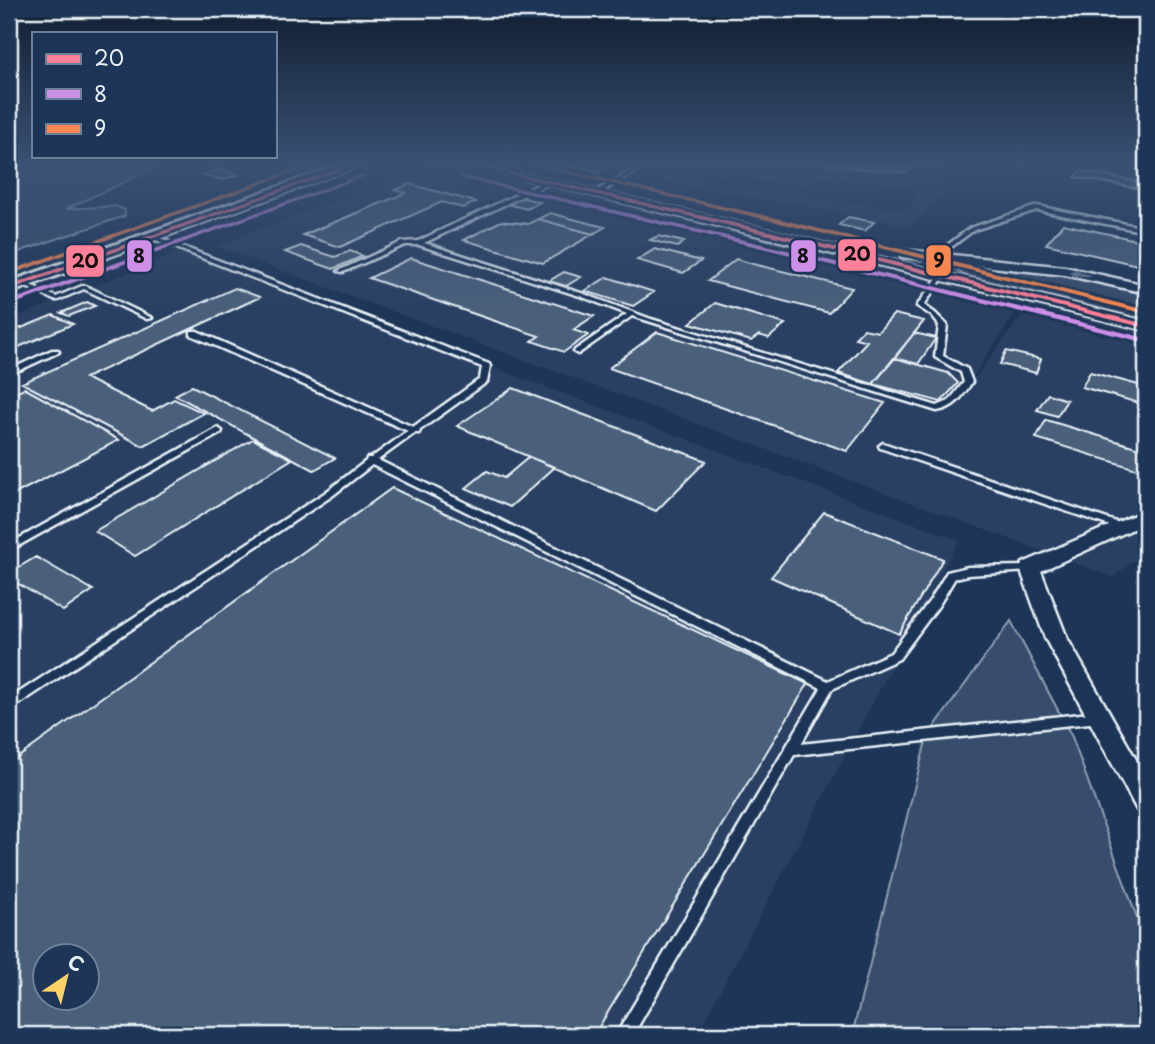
<svg xmlns="http://www.w3.org/2000/svg" width="1155" height="1044" viewBox="0 0 1155 1044" font-family="'Playpen Sans',sans-serif">
	<style>
		.built { fill: #2a4162; fill-rule: evenodd }
		.green { fill: #374d6c; stroke: #909fb2; stroke-width: 2 }
		.building { fill: #495e7a; stroke: #e8f1f8; stroke-width: 2; fill-rule: evenodd }
		.lines { fill: none; stroke-linecap: round; stroke-linejoin: round }
		.lane-casing { stroke: #e8f1f8; stroke-width: 5 }
		.street-casing { stroke: #e8f1f8; stroke-width: 5 }
		.secondary-casing { stroke: #e8f1f8; stroke-width: 6 }
		.lane { fill: #1d3557; fill-rule: evenodd }
		.street { fill: #1d3557; fill-rule: evenodd }
		.secondary { fill: #1d3557; fill-rule: evenodd }
		.bus-1-casing { stroke: #1d3557; stroke-width: 6 }
		.bus-2-casing { stroke: #1d3557; stroke-width: 6 }
		.bus-3-casing { stroke: #1d3557; stroke-width: 6 }
		.bus-1 { fill: #ff8098; fill-rule: evenodd }
		.bus-2 { fill: #ce8fe9; fill-rule: evenodd }
		.bus-3 { fill: #f88751; fill-rule: evenodd }
		.oneway { fill: #64778f }
		.line-badge { stroke: #1d3557; stroke-width: 2.5 }
		.pale-badge-label { font-size: 19px; text-anchor: middle; font-weight: bold; fill: #111 }
	</style>
	<rect width="100%" height="100%" fill="#1d3557"/>
	<filter id="ink" filterUnits="userSpaceOnUse"><feTurbulence type="fractalNoise" baseFrequency=".0143" numOctaves="2"/><feDisplacementMap in="SourceGraphic" scale="14" xChannelSelector="R" yChannelSelector="G"/><feConvolveMatrix kernelMatrix="1 2 1 2 8 2 1 2 1" color-interpolation-filters="sRGB"/></filter>
	<g filter="url(#ink)">
		<path class="built" d="M434 163H450L533 181 407 241 651 318 425 243 546 186 1024 300 950 412 1031 303 1146 330V551L1113 577 215 246Z
			M562 163H886L946 169 943 195 912 226ZM683 171 808 186 811 177 918 186 909 210 803 197 805 192 679 178Z
			M180 252 959 540 697 1035H9V320ZM46 956H88V998H46Z"/>
		<path class="green" d="M9 163H151L157 167 66 209 116 206 125 210V216L9 255Z
			M967 265 1044 272 1146 293V320L964 275 956 270 959 266Z
			M1011 621 1072 737 1146 943V1035H852L927 737Z"/>
		<path class="building" d="M565 164 601 171 594 175 558 168Z
			M218 169 238 175 222 180 202 175Z
			M1080 171 1146 183V190L1075 177Z
			M409 184 476 202 463 208 442 202 340 247 303 235 406 193 395 190Z
			M520 197 540 202 527 209 507 204Z
			M550 213 569 218 605 227 593 234 538 219Z
			M848 217 874 222 865 231 839 225Z
			M538 219 593 234 543 263 464 240 501 221 528 224Z
			M1063 224 1146 242V267L1046 244Z
			M658 236 684 242 677 247 650 240Z
			M301 246 335 257 350 251 363 256 333 269 285 252Z
			M655 249 701 261 683 273 637 260Z
			M411 258 594 316 573 330 588 335 564 352 532 341 539 336 369 278Z
			M736 259 753 264 852 288 829 313 708 281Z
			M564 272 581 277 566 286 549 281Z
			M607 277 654 292 633 306 585 291Z
			M235 288 260 297 85 378 152 411 174 399 204 413 143 446 22 383Z
			M87 302 95 306 69 316 61 313Z
			M715 303 785 324 769 338 759 335 751 341 690 323Z
			M894 314 924 321 873 384 838 373 867 341 855 338 864 329 878 332Z
			M53 315 73 324 9 351V333Z
			M657 332 885 403 847 451 609 368Z
			M914 333 936 338 918 364 895 358Z
			M1006 351 1041 359 1036 373 1000 364Z
			M895 358 948 373 958 383 941 402 873 384Z
			M1090 372 1146 387V405L1082 387Z
			M192 386 335 458 314 470 175 395Z
			M24 388 119 440 9 497V395Z
			M513 388 706 461 656 511 457 426Z
			M1048 394 1067 400 1057 416 1037 410Z
			M1046 420 1146 450V472L1036 438Z
			M253 439 292 459 135 556 95 531Z
			M529 457 555 467 510 507 466 488 487 471 504 478Z
			M392 488 808 684 594 1035H9V764ZM46 956H88V998H46Z
			M824 512 943 559 899 634 771 577Z
			M36 557 93 590 63 611 9 578V573Z"/>
		<g class="lines">
			<g class="lane-casing">
				<path id="lane" d="M645 163H650L598 194 593 193Z
					M825 163 906 169 908 170 906 171 827 164Z
					M548 180 551 182 550 183 424 243 584 294 651 319 937 406 949 401 964 382 961 372 935 357 939 325 931 315 917 306 940 274H944L945 275 924 305 935 313 947 325 943 356 967 369 972 382C962 397 955 408 937 411L632 316 578 354 574 352 575 350 627 314 580 296 419 245H405L343 272 338 271 402 242 418 241Z
					M1037 206 1146 228V232L1037 210 974 230 934 260 929 259 970 228Z
					M148 235H152L489 364 490 366 487 382 420 430 419 433H415L378 460 828 681 891 653 931 599 947 572 968 567 1034 566 1035 568 1034 570 1030 571 968 575 955 578 939 605 899 659 832 689 801 744 1099 712 1103 713 1105 717 1103 721 1099 722 794 755 633 1035H616L821 688 372 465 332 496 13 708 9 710V699L326 492 366 461 367 458H371L408 431 191 335V331H197L413 427 480 379 482 367 148 237Z
					M22 281 56 297 82 286H86L152 318 147 319 84 289 58 300H54L20 284 19 283Z
					M52 350H58L59 352 9 375V370Z
					M218 428 222 431 221 433 9 551V544Z
					M883 443 1122 524 1124 526 1119 529 1116 528 880 448 879 446Z"/>
			</g>
			<g class="street-casing">
				<path id="street" d="M460 163H477L769 230 1146 322V330Z
					M905 250 1065 267 1146 285V293L1065 275 901 257V251Z
					M1146 510V523L1041 571 1067 638 1146 777V814L1137 810 1045 638 1020 568 1023 563Z"/>
			</g>
			<g class="secondary-casing">
				<path id="secondary" d="M346 163H365L9 293V282Z"/>
			</g>
			<use href="#lane" class="lane"/>
			<use href="#street" class="street"/>
			<use href="#secondary" class="secondary"/>
			<g class="bus-1-casing">
				<path id="bus-1" d="M353 163H361L9 290V286Z
					M462 163H471L769 231 1146 324V328L769 235Z"/>
			</g>
			<g class="bus-2-casing">
				<path id="bus-2" d="M361 175 366 176 17 303 10 301Z
					M462 175 766 245 1146 338V341L1143 342 766 249 460 178 459 177Z"/>
			</g>
			<g class="bus-3-casing">
				<path id="bus-3" d="M312 163H320L9 275V271Z
					M524 163H533L772 217 1146 310V314L772 221Z"/>
			</g>
			<use href="#bus-1" class="bus-1"/>
			<use href="#bus-2" class="bus-2"/>
			<use href="#bus-3" class="bus-3"/>
		</g>
		<defs><path id="oneway-solid" d="M-6-.8H1V-3.2L6.5 0L1 3.2V.8H-6Z" transform="scale(1.75)"/></defs>
		<use class="oneway" href="#oneway-solid" transform="translate(1080 274) rotate(-168)"/>
	</g>
	<linearGradient id="sky" x2="0" y2="1"><stop stop-color="#101d30"/><stop offset="0.53" stop-color="#3a5174"/><stop offset="1" stop-color="#3a5174" stop-opacity="0"/></linearGradient>
	<rect width="1155" height="309" fill="url(#sky)"/>
	<g class="line-badge">
		<rect x="837" y="238" width="40" height="34" rx="7" fill="#ff8098"/>
		<rect x="790" y="239" width="27" height="34" rx="7" fill="#ce8fe9"/>
		<rect x="126" y="239" width="27" height="34" rx="7" fill="#ce8fe9"/>
		<rect x="925" y="244" width="27" height="33" rx="7" fill="#f88751"/>
		<rect x="65" y="244" width="40" height="34" rx="7" fill="#ff8098"/>
	</g>
	<g class="pale-badge-label">
		<text x="857" y="261">20</text>
		<text x="803" y="263">8</text>
		<text x="139" y="263">8</text>
		<text x="939" y="267">9</text>
		<text x="85" y="268">20</text>
	</g>
	<rect width="1155" height="1044" fill="none" stroke="#1d3557" stroke-width="35"/>
	<rect x="18" y="18" width="1120" height="1009" fill="none" stroke="#e8f1f8" stroke-width="2.5" filter="url(#ink)"/>
	<rect x="32" y="32" width="245" height="126" fill="#1d3557" stroke="#6e8097" stroke-width="2"/>
	<rect x="46" y="54" width="35" height="10" fill="#ff8098" stroke="#6e8097" stroke-width="2"/>
	<text x="94" y="66" font-size="21" fill="#e8f1f8">20</text>
	<rect x="46" y="89" width="35" height="10" fill="#ce8fe9" stroke="#6e8097" stroke-width="2"/>
	<text x="94" y="102" font-size="21" fill="#e8f1f8">8</text>
	<rect x="46" y="124" width="35" height="10" fill="#f88751" stroke="#6e8097" stroke-width="2"/>
	<text x="94" y="136" font-size="21" fill="#e8f1f8">9</text>
	<g transform="translate(66 977) rotate(35)"><circle r="33" fill="#1d3557" stroke="#6e8097" stroke-width="2"/>
	<path d="M0-5L12 26L0 18L-12 26Z" fill="#ffd166"/>
	<text y="-10" font-size="19" font-weight="bold" text-anchor="middle" fill="#e8f1f8">С</text>
	</g>
</svg>
